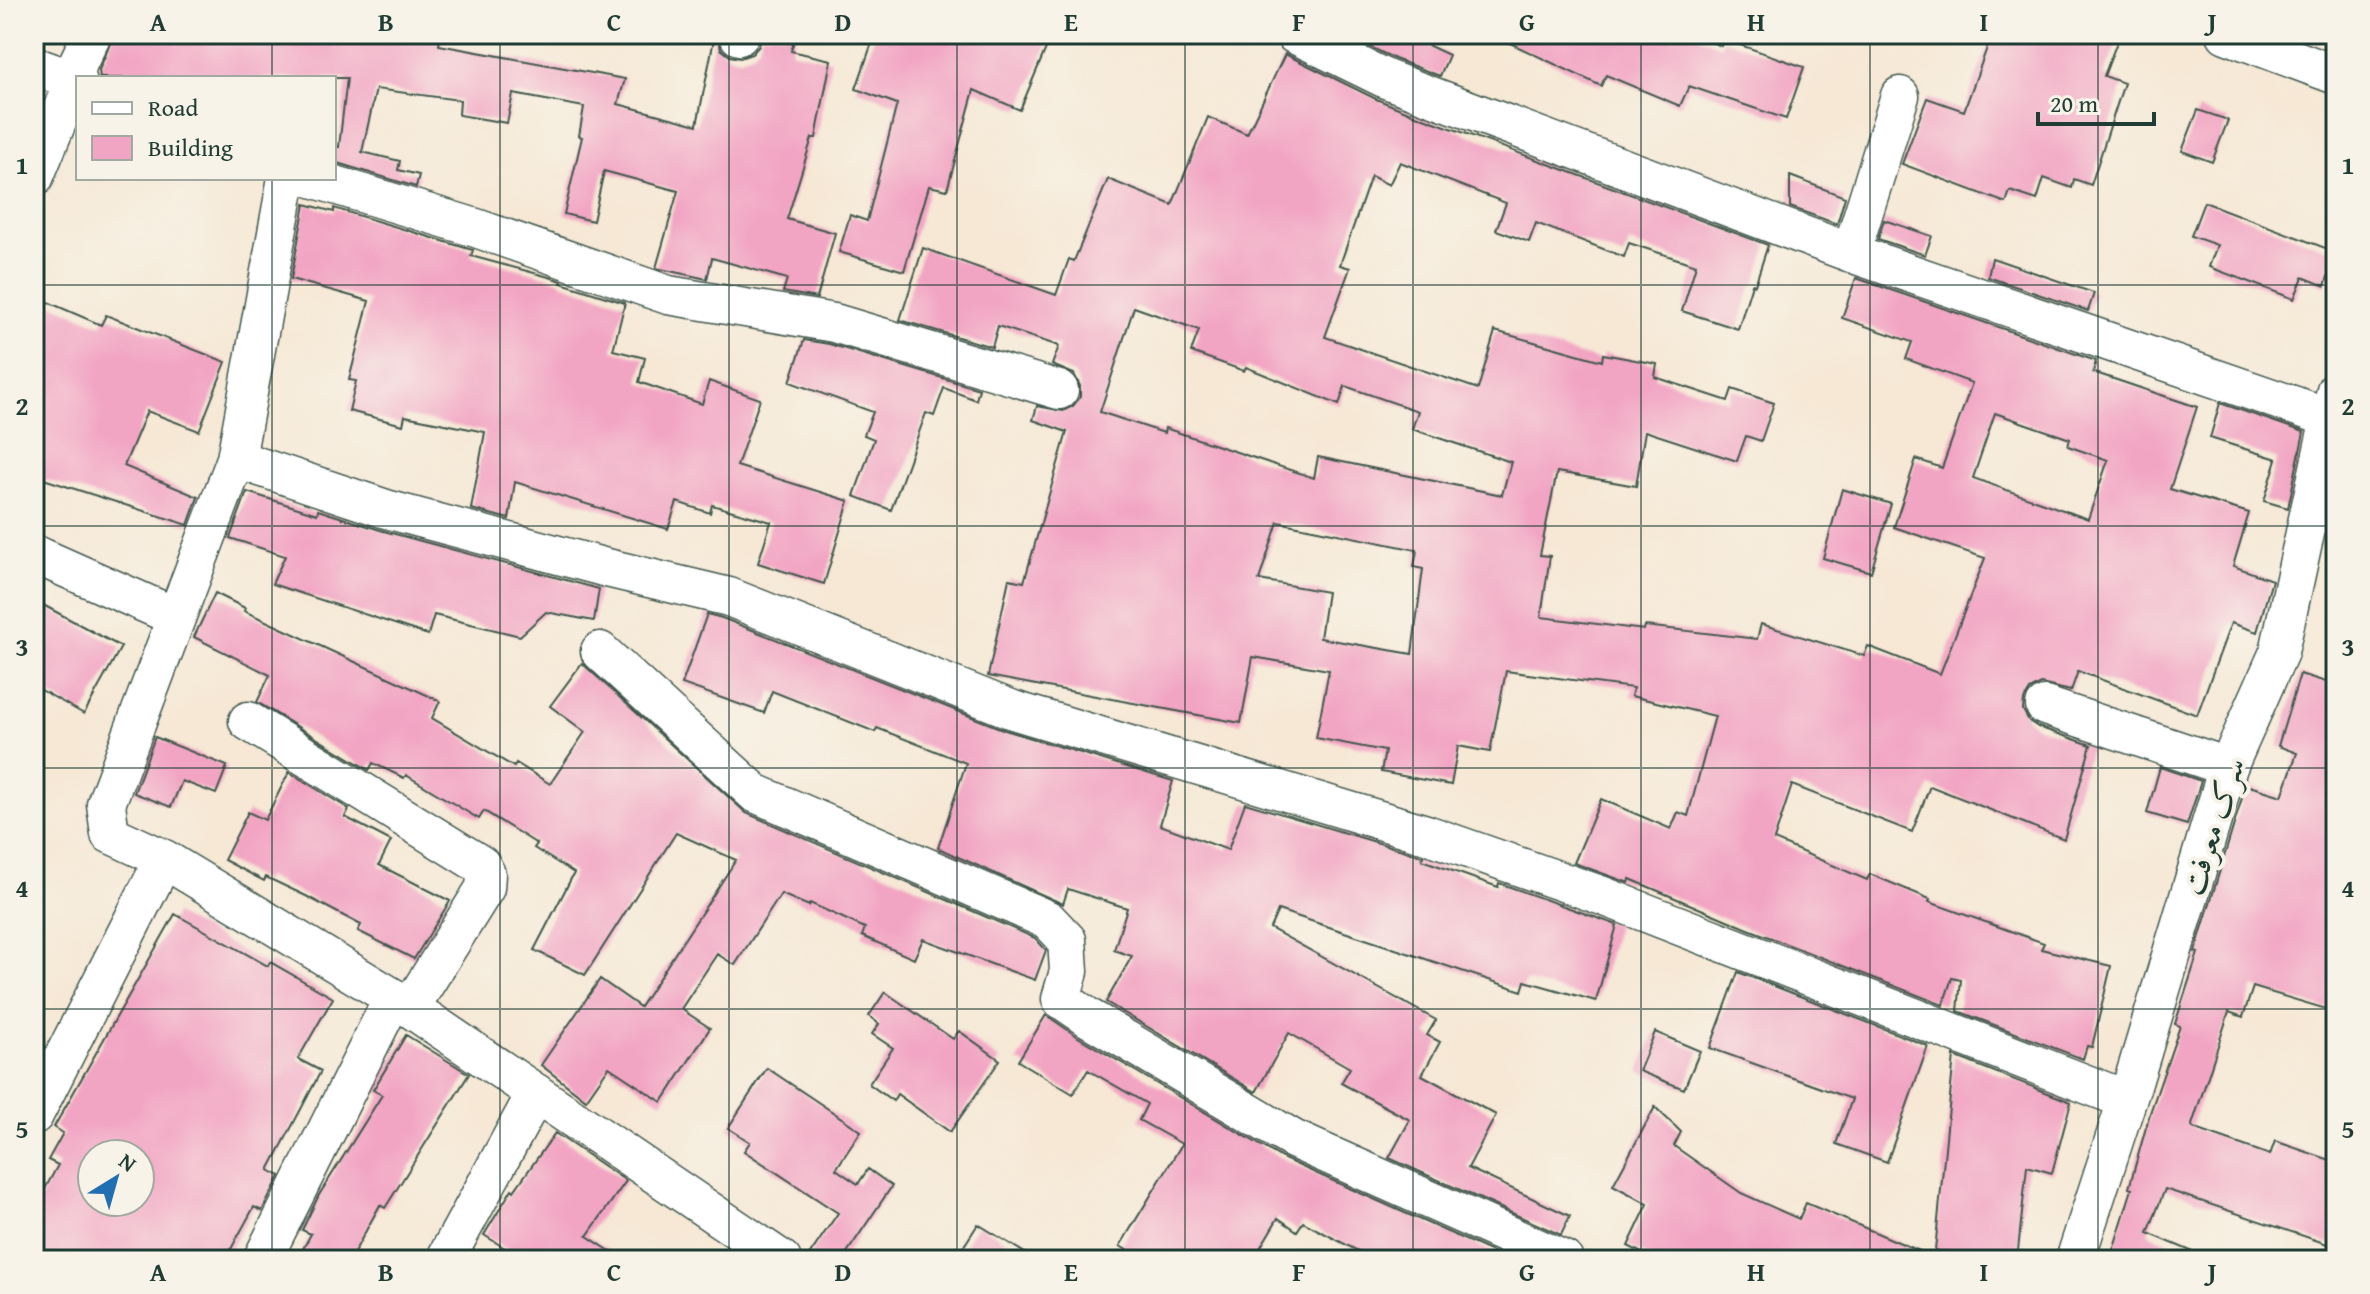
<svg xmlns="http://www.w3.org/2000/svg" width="2370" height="1294" viewBox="0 0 2370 1294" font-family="'Gentium Book Plus',Amiri,serif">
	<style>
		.building { fill: #f2a4c3; fill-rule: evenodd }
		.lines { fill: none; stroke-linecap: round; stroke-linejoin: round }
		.street-casing { stroke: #3f574c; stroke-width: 41 }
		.street { stroke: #fff; stroke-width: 38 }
		.grid { fill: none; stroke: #1f3d34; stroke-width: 2; stroke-opacity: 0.55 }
		.labels { text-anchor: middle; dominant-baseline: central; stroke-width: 8; stroke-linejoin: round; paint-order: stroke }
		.street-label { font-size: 32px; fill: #1f3d34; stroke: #f7f3e8 }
		.neatline { fill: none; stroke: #1f3d34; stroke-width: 3 }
		.grid-label { font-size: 26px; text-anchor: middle; font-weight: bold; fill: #1f3d34 }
	</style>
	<rect width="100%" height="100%" fill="#f7f3e8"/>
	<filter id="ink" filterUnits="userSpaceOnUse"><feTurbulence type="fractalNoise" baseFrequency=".0125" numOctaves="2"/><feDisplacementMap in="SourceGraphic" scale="16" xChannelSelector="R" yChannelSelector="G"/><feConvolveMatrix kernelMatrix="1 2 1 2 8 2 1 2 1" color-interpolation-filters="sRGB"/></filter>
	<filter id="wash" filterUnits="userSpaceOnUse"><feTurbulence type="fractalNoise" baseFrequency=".006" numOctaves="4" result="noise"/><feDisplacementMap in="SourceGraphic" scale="32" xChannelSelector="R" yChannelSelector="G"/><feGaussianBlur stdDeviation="1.8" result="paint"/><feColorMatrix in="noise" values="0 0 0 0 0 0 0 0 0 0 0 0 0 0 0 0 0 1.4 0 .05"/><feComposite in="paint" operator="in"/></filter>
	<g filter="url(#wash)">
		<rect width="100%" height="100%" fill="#f6e8d5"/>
		<g id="blocks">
			<path class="building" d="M114 34H406L440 38 439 45 625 79 618 104 697 125 715 34H718L721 49 730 56 740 58 752 54 759 46 762 34H796L791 51 831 60 816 138H812L787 219 835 233 817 298 783 292 787 279 712 258 707 279 656 268 678 191 604 171 593 221 564 214 582 137 579 136 584 107 513 94 507 123 459 115 460 100 376 89 362 152 400 161 398 170 419 175 416 187 334 162V146L339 147 347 78H100L99 70Z
				M875 34H1052L1020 110 974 90 947 190 929 186 904 271 839 252 850 215 867 221 897 104 856 89Z
				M1351 34H1404L1449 55 1440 76 1395 59 1350 37Z
				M1491 34H1693L1721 46 1723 39 1804 67 1786 119 1689 86 1680 106 1606 75 1601 86Z
				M1992 34H2120L2104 76 2124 83 2091 185 2074 179 2072 188 2044 178 2037 200 2010 191 2006 203 1902 164 1927 98 1964 111Z
				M1285 54 1376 99 1421 117 1768 245 1755 285 1752 284 1738 329 1682 311 1696 265 1629 243 1624 257 1536 223 1529 242 1496 230 1506 203 1400 162 1389 185 1371 176 1340 265 1350 268 1325 337 1478 389 1495 331 1602 361 1603 354 1657 364 1655 377 1728 401 1732 389 1774 403 1761 441 1746 436 1737 461 1645 431 1636 486 1557 472 1540 555 1550 556 1541 617 1644 630 1645 626 1757 639 1761 624 1864 656 1868 646 1940 674 1985 558 1894 527 1916 459 1942 468 1972 383 1906 359 1912 342 1842 318 1856 278 2096 361 2093 372 2197 407 2170 489 2249 513 2233 566 2272 580 2257 632 2231 623 2197 715 2078 671 2071 691 2041 684 2030 690 2024 700 2023 710 2029 721 2038 727 2091 745 2064 839 1930 786 1912 832 1792 785 1774 840 1867 880 1870 874 1930 899 1929 902 2044 943 2041 949 2111 966 2092 1047 2087 1046 2083 1059 1958 1011 1961 980 1952 978 1943 1005 1746 928 1630 879 1629 883 1574 863 1601 799 1671 829 1678 812 1688 816 1715 716 1631 696 1633 688 1506 671 1490 752 1458 746 1451 785 1381 772 1385 751 1316 738 1329 670 1253 657 1241 723 988 676 1009 579 1024 582 1067 432 1033 420 1037 406 1063 411 1073 406 1080 397V386L1074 374 1052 365 1059 346 998 326 992 347 900 320 923 248 1056 295 1069 259 1074 261 1108 179 1172 205 1208 117 1247 134ZM1134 307 1199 330 1191 352 1244 371 1246 367 1339 405 1345 386 1418 411 1412 429 1511 462 1502 495 1318 457 1314 478 1165 428 1164 433 1100 412ZM1995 413 2070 439 2068 446 2108 460 2088 519 1973 478ZM1278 522 1417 550 1414 567 1423 569 1412 654 1320 638 1327 592 1259 580Z
				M2198 110 2228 120 2212 162 2182 151Z
				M1790 176 1845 197 1837 224 1790 207Z
				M2204 202 2336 252 2325 286 2303 277 2294 299 2209 267 2217 245 2191 236Z
				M305 204 334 212V208L469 249 473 250 471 256 549 277 562 281 561 283 625 303 613 350 645 358 639 382 702 404 709 381 760 399 737 466 849 501 824 584 758 563 771 522 712 505 710 513 677 502 668 529 515 482 509 519 471 509 485 432 405 416 403 425 349 411 356 381 349 380 369 301 291 279Z
				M1884 220 1932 236 1925 255 1878 239Z
				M1992 258 2094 293 2088 311 1988 277Z
				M34 296 101 325 106 315 226 362 199 431 147 411 124 466 198 497 188 525 34 476Z
				M804 340 829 344 979 389 976 400 944 388 934 416 926 413 891 510 854 496 874 439 864 435 873 412 790 382Z
				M2220 403 2304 432 2288 508 2264 501 2277 459 2210 438Z
				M1842 489 1891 504 1871 572 1823 558Z
				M247 492 317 514 318 510 380 530 599 589 594 621 546 612 520 636 434 615 428 635 272 584 285 556 230 538Z
				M215 593 245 608 244 611 440 701 432 718 514 767 516 763 550 784 585 732 550 706 582 663 746 813 1035 938 1046 950 1035 980 923 939 914 959 862 936 865 928 810 903 809 906 781 894 735 965 717 954 681 1009 710 1028 662 1102 609 1067 586 1100 541 1065 600 979 640 1007 736 860 676 833 585 975 534 950 574 873 534 848 537 844 484 811 479 819 406 775 404 778 373 763 369 770 257 702 270 675 194 637Z
				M34 600 121 647 84 714 34 686Z
				M707 614 722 618 1005 730 1173 781 1160 825 1228 850 1245 803 1419 855 1423 856 1422 860 1498 887 1499 883 1617 925 1596 1001 1525 981 1522 991 1278 910 1270 928 1436 1020 1427 1035 1440 1042 1422 1075 1496 1115 1468 1168 1570 1216 1561 1235 1389 1158 1410 1120 1341 1083 1350 1068 1289 1033 1256 1092 1106 1002 1132 956 1114 950 1127 908 1068 889 1063 904 938 848 966 763 877 728 875 732 772 691 764 713 682 684Z
				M2300 674 2336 685V1012L2253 987 2243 1017 2229 1012 2192 1125 2193 1128 2270 1155 2275 1141 2336 1162V1247L2165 1189 2148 1233 2212 1260H2110L2132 1189 2129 1188 2150 1113 2180 1026 2175 1024 2198 953 2195 952 2246 785 2282 796 2297 753 2278 746Z
				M155 737 227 766 216 794 182 781 171 807 134 793Z
				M2160 767 2201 781 2187 825 2147 813Z
				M289 772 349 809 345 817 391 841 379 865 450 901 414 959 358 931 361 925 306 896 266 877 264 881 224 860 248 812 265 820Z
				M175 914 268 966 270 962 333 998 298 1059 321 1071 269 1170 280 1176 262 1211 254 1207 225 1260H34V1209L58 1165 48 1160 63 1133 54 1127ZM92 1154H140V1202H92Z
				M1738 972 1928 1046 1887 1162 1836 1144 1852 1099 1710 1048Z
				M885 992 953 1039 959 1031 1000 1060 950 1132 897 1094 893 1101 869 1084 893 1048 872 1034 879 1024 869 1016Z
				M1046 1015 1078 1037 1282 1158 1510 1260H1375L1303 1222 1297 1231 1278 1218 1253 1260H1144L1120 1246 1182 1144 1139 1120 1147 1104 1088 1070 1073 1094 1018 1061Z
				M1655 1032 1700 1051 1684 1089 1639 1071Z
				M406 1035 469 1074 385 1208 380 1205 350 1260H297L311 1234 302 1230 319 1195 382 1095 373 1090Z
				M1954 1056 2071 1102 2052 1173 2027 1166 2017 1260H1962L1952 1252 1935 1251Z
				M767 1068 861 1131 836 1169 858 1184 868 1169 892 1186 842 1260H806L838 1213 744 1151 750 1142 728 1128Z
				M1655 1107 1681 1132 1674 1146 1741 1193 1799 1219 1806 1203 1941 1260H1655L1628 1246 1648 1204 1613 1185Z
				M555 1133 626 1181 587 1236 624 1260H524L484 1235 512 1189 514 1191Z
				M978 1224 1036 1260H955Z"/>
		</g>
	</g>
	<g filter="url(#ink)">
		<use href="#blocks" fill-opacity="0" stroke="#3f574c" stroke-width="2"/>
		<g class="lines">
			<g class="street-casing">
				<path id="street" d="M1294 34 1386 79 1851 253 2336 420
					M2226 34 2336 75
					M739 36 740 34
					M34 66 78 82
					M34 178 74 81 78 63 92 34
					M287 178 236 459 106 804 110 834 164 859 410 1008 782 1260
					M312 178 476 228 668 295 834 323 1059 390
					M1851 253 1900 96
					M236 459 386 509 607 568 729 597 1013 710 1426 834 1603 896 2127 1100
					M34 554 176 617
					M600 651 755 793 1048 920 1067 940 1069 971 1061 999 1089 1018 1293 1139 1564 1260
					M2045 706 2228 767
					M248 721 481 865 486 874 485 888 410 1008
					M34 1115 164 859
					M262 1260 393 998
					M445 1260 536 1093
					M2075 1260 2134 1079 2228 767 2279 652 2336 390"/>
			</g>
			<use href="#street" class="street"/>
		</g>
	</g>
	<path class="grid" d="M272 34V78M500 34V1260M729 34V1260M957 34V1260M1185 34V1260M1413 34V1260M1641 34V1260M1870 34V1260M2098 34V1260M272 178V1260M34 285H2336M34 526H2336M34 768H2336M34 1009H2336"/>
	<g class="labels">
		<g class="street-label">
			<text transform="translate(2212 826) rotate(-72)">سرک معرفت</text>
		</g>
	</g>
	<rect width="2370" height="1294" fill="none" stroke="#f7f3e8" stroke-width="88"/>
	<rect x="76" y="76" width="260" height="104" fill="#f7f3e8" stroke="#a1aaa0" stroke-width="2"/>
	<rect x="92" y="102" width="40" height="12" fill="#ffffff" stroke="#a1aaa0" stroke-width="2"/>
	<text x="148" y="116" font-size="24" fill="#1f3d34">Road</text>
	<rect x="92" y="136" width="40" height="24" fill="#f2a4c3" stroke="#a1aaa0" stroke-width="2"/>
	<text x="148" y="156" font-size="24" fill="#1f3d34">Building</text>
	<g transform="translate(116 1178) rotate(37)"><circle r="38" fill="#f7f3e8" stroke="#a1aaa0" stroke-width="2"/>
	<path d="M0-6L14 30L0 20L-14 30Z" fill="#1f6fb2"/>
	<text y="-12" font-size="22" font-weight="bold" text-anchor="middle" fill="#1f3d34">N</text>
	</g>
	<path d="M2038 112v12h116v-12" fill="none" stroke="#1f3d34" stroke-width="4"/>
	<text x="2050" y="112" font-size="24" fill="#1f3d34" stroke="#f7f3e8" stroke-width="6" paint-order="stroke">20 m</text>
	<rect x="44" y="44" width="2282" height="1206" class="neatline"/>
	<g class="grid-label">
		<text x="158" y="31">A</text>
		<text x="386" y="31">B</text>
		<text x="614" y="31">C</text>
		<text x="843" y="31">D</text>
		<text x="1071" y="31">E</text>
		<text x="1299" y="31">F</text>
		<text x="1527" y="31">G</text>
		<text x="1756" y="31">H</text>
		<text x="1984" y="31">I</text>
		<text x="2212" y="31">J</text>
		<text x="22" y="174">1</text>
		<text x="2348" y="174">1</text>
		<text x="22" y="415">2</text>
		<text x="2348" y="415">2</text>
		<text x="22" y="656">3</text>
		<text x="2348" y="656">3</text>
		<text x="22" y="897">4</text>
		<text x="2348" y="897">4</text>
		<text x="22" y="1138">5</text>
		<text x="2348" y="1138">5</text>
		<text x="158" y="1281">A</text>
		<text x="386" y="1281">B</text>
		<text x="614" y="1281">C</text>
		<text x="843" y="1281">D</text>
		<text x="1071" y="1281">E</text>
		<text x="1299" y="1281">F</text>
		<text x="1527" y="1281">G</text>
		<text x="1756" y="1281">H</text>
		<text x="1984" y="1281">I</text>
		<text x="2212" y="1281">J</text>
	</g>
</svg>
